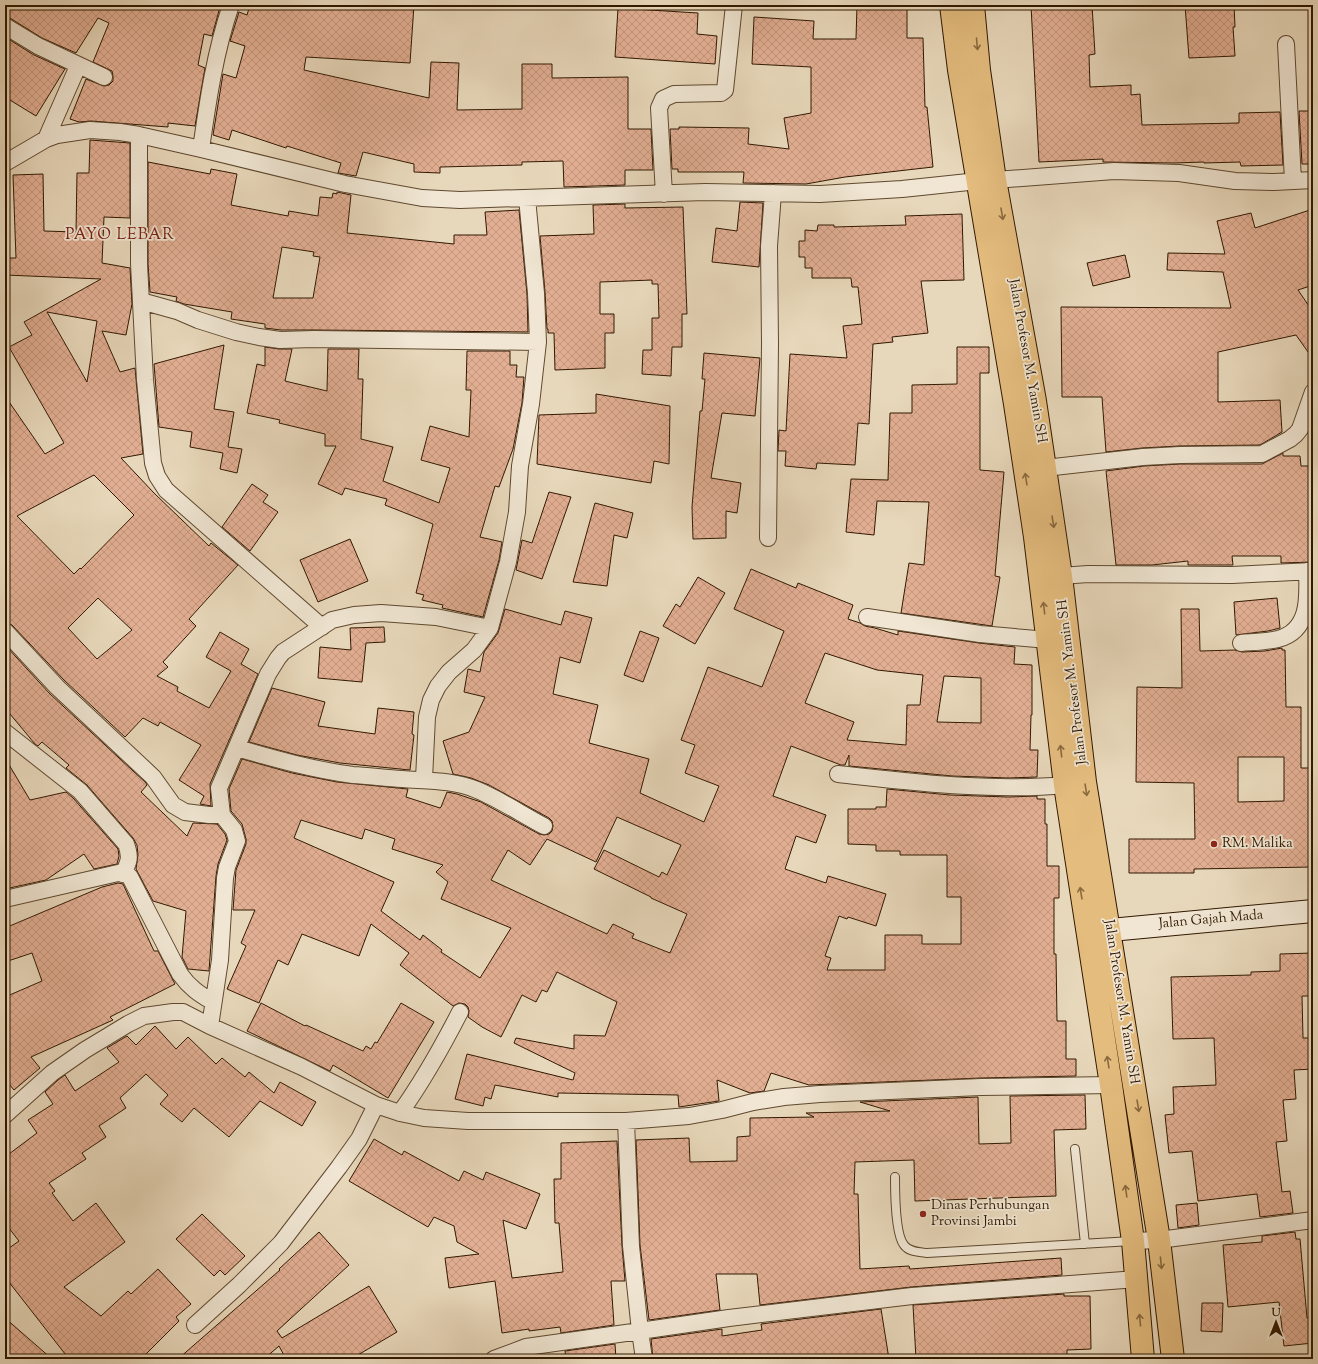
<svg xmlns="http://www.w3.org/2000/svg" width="1318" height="1364" viewBox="0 0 1318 1364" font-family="'Sorts Mill Goudy',serif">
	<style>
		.building { fill: url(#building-cross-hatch); stroke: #311800; fill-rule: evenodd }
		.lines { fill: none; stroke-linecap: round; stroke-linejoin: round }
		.lane-casing { stroke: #5f482f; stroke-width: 10 }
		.street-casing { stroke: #5f482f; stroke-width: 18 }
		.secondary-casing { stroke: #311800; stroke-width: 24 }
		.highway-casing { stroke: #311800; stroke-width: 24 }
		.lane { stroke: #f0e6d3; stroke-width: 8 }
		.street { stroke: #f0e6d3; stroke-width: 16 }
		.secondary { stroke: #f0e6d3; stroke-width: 22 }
		.highway { stroke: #e4bc7e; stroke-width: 22 }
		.oneway { stroke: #8a6a3f }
		.poi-dot { fill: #8f2418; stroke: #f0e6d3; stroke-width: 1.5 }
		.labels { text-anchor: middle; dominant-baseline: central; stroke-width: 3.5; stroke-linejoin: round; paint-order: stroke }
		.street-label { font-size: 14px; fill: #311800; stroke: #f0e6d3 }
		.poi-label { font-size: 14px; fill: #311800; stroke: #f0e6d3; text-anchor: start }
		.quarter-label { font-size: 16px; letter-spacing: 1px; fill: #7a1f14; stroke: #f0e6d3 }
	</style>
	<defs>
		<pattern id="building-cross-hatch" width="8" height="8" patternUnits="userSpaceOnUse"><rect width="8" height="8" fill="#e3af94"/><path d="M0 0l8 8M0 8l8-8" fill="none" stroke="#c3967e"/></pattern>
	</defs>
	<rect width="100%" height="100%" fill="#e8d8bb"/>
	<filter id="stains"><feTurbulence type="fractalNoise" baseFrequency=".005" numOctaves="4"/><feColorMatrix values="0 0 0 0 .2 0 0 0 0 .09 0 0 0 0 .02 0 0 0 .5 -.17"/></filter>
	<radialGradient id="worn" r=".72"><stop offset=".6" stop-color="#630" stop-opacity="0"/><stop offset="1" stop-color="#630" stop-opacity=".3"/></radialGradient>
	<path class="building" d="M5 5H213L220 7 212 36 204 34 198 65 205 68 195 126 168 123V127L91 121 79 122 70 119 86 79 104 86 109 85 113 81V76L112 71 93 62 109 23 98 18 76 53 42 38 10 18 5 17Z
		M250 5H414L410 63 306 57 304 70 429 98 431 62 459 63 457 110 522 109V64H552V78L628 77V129H651L653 170H625V185L564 187 563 161 522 162V165L440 167V173L414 172V164L363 152 356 176 338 173 341 163 287 146 286 148 232 130 229 140 213 135 223 74 236 78 245 46 230 41 235 25 239 12 247 15Z
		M857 5H907V38H923L925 107H927L933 167 845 177 806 184 743 183 744 172H678V169H672L670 129H679V127L749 128 748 144 789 149 784 118 811 113V67L752 64 754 17 814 21 813 39H856Z
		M1031 5H1092L1095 54 1089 55 1090 87 1131 85V95L1140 94 1142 125 1239 123V113L1280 112 1283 165 1241 166 1240 162 1204 163V162L1174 163 1103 162V159L1039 162Z
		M1185 5H1234L1235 27H1233L1235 56 1189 58Z
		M618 8 698 13 697 34 717 36 715 64 615 57Z
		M5 37 34 55 65 69 36 116 5 97Z
		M1299 111H1313V164H1302Z
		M90 140 130 143V218L104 217 102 263 130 268 132 304 126 335 102 331 120 372 135 368 143 454 121 458 154 493 209 546 211 543 238 565 189 619 196 626 163 662 168 667 157 676 178 687 177 691 209 708 231 671 206 657 220 632 249 649 241 664 258 674 210 784 211 806 200 804 204 796 179 780 201 745 160 722 158 726 143 718 125 737 64 680 12 625 5 622V396L45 454 64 443 9 347 32 335 24 322 101 279 5 275V258H16L13 175 43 174 44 231 76 232 77 173H89ZM47 312 97 321 87 382ZM94 475 134 515 81 569 80 568 74 574 17 516ZM98 598 132 630 97 659 68 628Z
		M148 162 210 174 211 169 237 174 231 205 288 216 289 211 318 216 320 197 332 198 333 193 337 194V192L351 195 347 233 454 244V235H487L485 212 519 210 527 294 528 332 314 330H281L265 328V324L231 319 232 312 184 304 176 301 177 297 150 292 148 264ZM282 247 314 252 313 256 320 257 313 298H273Z
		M740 202 763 203 759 267 712 262 716 228 737 231Z
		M625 204V208L683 207 687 314H682V347H672L671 376 642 374 643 350H652V318H659L658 284H652V280L600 282V314H614V333H605V368L555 370 554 333H548V329H547L545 292 540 236 594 234 593 205Z
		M1313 209V285L1298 290 1313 312V359L1296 335 1218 352V402L1280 400 1282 432 1260 445 1179 446 1142 448 1106 452 1102 397H1062L1061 307 1231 308 1223 272 1167 270 1168 253 1225 254 1217 221 1251 213 1255 228Z
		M962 214 964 280 921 281 928 333 892 337 893 342 873 344 869 424 858 423 855 465 817 463 816 469 785 466 786 451H778L779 430 786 431 790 354 847 358 843 326 862 324 858 287H852L851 278H812V268H805V257H799V241H805V230L817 231 818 225H834V227L906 225 905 216Z
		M1125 255 1130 277 1093 286 1087 263Z
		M224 345 214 409 234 412 228 447 242 449 237 473 220 469 223 453 190 447 192 432 159 427 154 364Z
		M265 347 279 349H292L285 381 327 391 328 349H359L358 379H363L361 439 393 447 383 481 439 503 450 468 421 460 430 426 469 437 471 390H466L467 351H510V365H517L516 377H524L522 403 513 449 499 487 495 486 480 537 502 542 499 560 483 617 442 608 443 605 422 600 424 595 416 593 433 524 385 505 387 499 345 488 342 495 318 484 336 446H325V434L279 423 280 420 247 413 257 364 265 366Z
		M957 347H989V373H980V470L1004 472 995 576 1000 577 992 626 901 613 909 563 924 565 929 502 877 501 874 535 846 532 851 479 888 480 890 413H912V385L957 384Z
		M704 353 760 358 755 416 722 413 711 478 741 483 737 513 726 511V538L693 539 692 507 700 411H702L705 379H702Z
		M596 394 670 406 669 464 654 461 651 483 537 464 539 415 596 413Z
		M1283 453V456H1300L1301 466H1313V562L1281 563V556H1232L1233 565H1188V561L1152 565H1116L1106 471 1144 466 1180 464H1262Z
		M252 484 268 495 263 502 278 512 250 551 222 527Z
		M549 492 571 497 542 579 516 570 522 540 532 543Z
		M595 503 633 513 627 538 614 535 607 586 573 582Z
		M350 539 368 581 318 602 300 560Z
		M751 569 796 588 798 583 853 605 848 619 860 623 865 626 875 628 898 635V631L979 643 1015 647 1014 664 1032 665V715H1031L1030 750H1038L1037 777 1008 778 952 776 849 766V755L845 765H841L791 746 773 796 826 815 816 843 796 836 785 869 826 883 828 876 886 894 876 926 848 917 847 919 839 916 825 956 831 958 827 970H885V935H922V944H961V897H947V855H900V851H876V845L848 844V809H876V807H886L887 789 950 795 1008 797 1037 796V799H1045V824H1047V866H1059V898H1054V954H1056L1057 1021H1066V1059H1076V1076L981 1078 809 1085 771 1073 764 1091 750 1093 717 1080 719 1101 679 1107 678 1095 558 1093V1097L495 1085 491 1099 485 1097 483 1106 455 1099 467 1054 573 1080 575 1073 514 1043 516 1038 574 1049V1035L605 1036 617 1002 557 972 547 992 542 990 536 1002 522 995 501 1037 482 1027 468 1017 469 1011 468 1007 465 1004 459 1003 453 1006 400 965 409 953 371 924 359 956 302 934 288 965 278 960 259 1003 227 989 246 946 241 943 255 910H233L236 870 246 844V839L242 824 231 811 229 789 242 759 292 773 337 782 408 789 406 797 440 808 441 807 447 792 457 794 481 802 539 834 544 835 549 834 552 831 553 826 552 821 549 818 489 785 471 778 453 774 443 741 469 732 485 697 464 692 468 669 480 672 484 652 498 633 505 609 561 625 565 611 592 618 580 663 560 657 553 694 598 705 589 743 649 759 640 793 704 822 719 786 685 773 695 745 681 740 708 667 762 687 784 631 734 609ZM825 653 877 670 923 675 920 705H907L906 745 847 740 854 722 805 703ZM944 676 981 678V723L937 722ZM617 817 681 845 667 875 662 872 659 877 604 850 594 869 651 897V898L687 914 670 953 632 938 634 934 613 924 607 934 491 880 508 850 530 865 547 839 596 862ZM301 820 362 839 365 829 395 839 392 849 443 865 436 872 448 882 441 899 511 928 480 978 441 952 442 950 423 935 420 940 381 911 394 882 294 838Z
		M698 577 725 593 695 644 663 626 676 604 680 607Z
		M1277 598 1280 628 1268 631 1236 635 1234 602Z
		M1181 609H1199L1200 651 1235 650 1242 652 1265 651 1282 648V650H1285L1286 707H1301V768H1313V867L1194 869V873H1129V839H1195L1194 783 1136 782 1137 687 1182 688ZM1238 757H1284V801L1238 802Z
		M384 627 385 642 366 643 362 682 318 678 320 647 351 650 350 628Z
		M640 631 659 638 643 682 624 675Z
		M5 645 50 694 146 783 147 785 141 792 187 836 193 823 217 824 225 834 227 840 218 864 216 876 209 971 188 969 182 957 186 911 153 901 136 869 138 855 137 845 133 838 87 785 66 768 69 765 42 742 38 746 35 744 5 708Z
		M272 688 325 702 318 726 375 734 378 708 414 712 412 734 414 735 410 770 340 763 297 755 249 742Z
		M5 758 30 800 66 792 73 798 118 849 119 856 117 864 94 869 84 854 46 880 5 889Z
		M118 883 123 884 154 951H158L175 984 110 1017 113 1020 31 1057 40 1068 14 1090 5 1079V997L42 981 32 953 5 962V928L102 887Z
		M1313 953V996H1302L1303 1038H1313V1069L1294 1070 1296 1099 1283 1100 1287 1141 1276 1142 1282 1192 1290 1191 1293 1213 1260 1217 1257 1194 1198 1201 1192 1151 1169 1153 1165 1115 1174 1114 1173 1087 1216 1085 1214 1038 1173 1039 1171 977 1251 975V972L1280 971V954Z
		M261 1003 305 1026 306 1025 363 1051 366 1046 371 1049 375 1042 377 1043 401 1003 434 1022 388 1098 333 1065 330 1071 247 1031Z
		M155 1026 176 1049 188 1037 216 1064 222 1058 245 1077 249 1072 274 1093 280 1082 316 1102 302 1126 260 1101 229 1137 194 1108 182 1122 160 1104 168 1095 146 1074 120 1098 126 1108 99 1126 106 1137 82 1153 86 1159 49 1183 55 1191 52 1193 73 1221 96 1203 125 1242 64 1287 101 1316 128 1291 131 1294 158 1269 191 1304 176 1317 179 1321 141 1359H69L5 1277V1251L19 1241 5 1223V1157L37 1133 28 1120 53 1104 45 1092 58 1080 65 1075 75 1091 119 1062 107 1048 127 1036 136 1045Z
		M1085 1095 1086 1129 1054 1130 1056 1196 915 1201 914 1160 855 1162 854 1194H858L860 1269 909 1266 910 1269 1061 1258 1062 1275 911 1287 760 1305 757 1274H716L720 1310 649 1320 640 1245 636 1140 689 1138 690 1162 737 1161V1137L750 1136V1118L814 1117 806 1113 890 1111 860 1102 978 1097 979 1144 1011 1143 1010 1096Z
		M374 1139 402 1155 404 1151 459 1181 464 1171 483 1180 486 1172 540 1194 526 1229 503 1220 512 1278 563 1272 559 1223H555L554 1179H561V1143L617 1141 622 1246 625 1281H611L614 1325 561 1333 560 1327 529 1331V1329L502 1333 495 1281 449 1288 445 1258 479 1254 457 1242 454 1226 434 1217 428 1227 349 1181Z
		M1197 1203 1199 1225 1178 1228 1176 1205Z
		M202 1214 245 1256 225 1275 220 1270 214 1276 176 1239Z
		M319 1232 349 1265 277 1331 282 1338 369 1286 397 1332 351 1359H286L279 1346 264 1359H178L280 1270 279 1269Z
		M1295 1232 1296 1239H1300L1307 1318H1313V1343L1284 1346 1279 1302 1228 1307 1223 1245 1262 1242V1236Z
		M1064 1294V1296H1090L1091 1349 1067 1350V1359H916L913 1305Z
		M1202 1303H1223L1222 1332 1201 1331Z
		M881 1309 889 1359H653L651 1339 722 1329V1336L762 1330 761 1324Z
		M5 1318 52 1359H5Z
		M615 1344 616 1359H566L565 1351Z"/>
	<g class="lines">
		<g class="lane-casing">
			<path id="lane" d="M1075 1149 1085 1244
				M895 1177C895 1192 895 1234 904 1245 909 1252 919 1252 927 1253L1132 1241"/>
		</g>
		<g class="street-casing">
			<path id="street" d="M5 26 38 46 104 77
				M1286 44 1293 181
				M139 135V264L145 380 153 463 157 476 166 490 322 627
				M46 139 78 66
				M201 149C208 100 215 52 231 5
				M5 163 46 139 57 135 90 130 120 132 139 135 201 149 345 184 422 198 460 200 705 192 820 194 902 189 978 181
				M995 180 1114 171 1179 173 1235 181 1274 182 1313 180
				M664 194 659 108 663 99 674 94 721 93 725 90 734 5
				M141 301 177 311 198 320 236 332 259 337 280 340 314 339 538 342
				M1045 468 1143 457 1180 455 1262 454 1290 439 1296 434 1300 429 1313 392
				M768 538 770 343 769 246 773 193
				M1061 576 1088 574 1232 575 1313 571
				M867 617 980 634 1048 640
				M5 631 57 687 153 777 173 805 185 812 209 815H222
				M1241 643C1253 642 1266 642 1278 639 1310 631 1308 597 1307 571
				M5 732 80 791 126 844C131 857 129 862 123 874
				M237 748C275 759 314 770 353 775 369 776 386 778 402 779 428 781 453 780 477 790 499 799 523 815 544 826
				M838 774C913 782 989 792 1065 785
				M424 779 427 717 431 700 438 686 449 672 474 650 490 628 508 562 517 512 520 466 531 404 538 342 536 293 527 198
				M5 899 118 873 128 875 130 877 180 974C189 987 199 994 213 1002
				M210 1026 220 960 225 878 227 867 237 841 234 830 222 815 219 788 268 674 278 658 283 652 332 620 354 615 381 613 436 617 490 628
				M400 1113C423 1081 442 1047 460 1012
				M5 1115 52 1073 85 1050 128 1024 144 1016 173 1012H183L210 1026 302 1067 376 1105 400 1113 424 1118 468 1121H626L689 1116 722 1110 753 1102 784 1097 820 1094 981 1087 1111 1085
				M626 1121 631 1246 640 1331 729 1318 912 1296 1137 1279
				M1133 1241 1159 1240 1313 1220
				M195 1325 239 1285 281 1243 339 1167 359 1139 376 1105
				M494 1359 526 1347 640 1331 644 1359"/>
		</g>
		<g class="secondary-casing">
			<path id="secondary" d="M1089 932 1313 911"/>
		</g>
		<g class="highway-casing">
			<path id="highway" d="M951 5 959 70 1015 404 1035 537 1065 785 1111 1085 1133 1241 1143 1359
				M973 5 979 70 995 180 1035 401 1061 576 1085 782 1159 1240 1173 1359"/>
		</g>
		<use href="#lane" class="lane"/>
		<use href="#street" class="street"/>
		<use href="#secondary" class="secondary"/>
		<use href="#highway" class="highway"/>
	</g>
	<defs><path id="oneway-shaft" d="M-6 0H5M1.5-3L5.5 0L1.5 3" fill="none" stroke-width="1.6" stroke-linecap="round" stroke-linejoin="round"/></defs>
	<g class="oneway">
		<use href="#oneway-shaft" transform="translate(977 44) rotate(85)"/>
		<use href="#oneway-shaft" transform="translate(1002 214) rotate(80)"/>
		<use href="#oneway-shaft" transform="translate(1026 479) rotate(-99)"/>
		<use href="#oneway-shaft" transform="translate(1053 522) rotate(81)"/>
		<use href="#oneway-shaft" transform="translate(1044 608) rotate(-97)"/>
		<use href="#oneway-shaft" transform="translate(1061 751) rotate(-97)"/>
		<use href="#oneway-shaft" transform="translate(1086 790) rotate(81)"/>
		<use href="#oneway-shaft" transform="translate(1081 893) rotate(-99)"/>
		<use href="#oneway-shaft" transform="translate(1108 1062) rotate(-99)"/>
		<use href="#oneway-shaft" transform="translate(1138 1106) rotate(81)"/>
		<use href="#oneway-shaft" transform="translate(1126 1191) rotate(-98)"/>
		<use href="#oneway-shaft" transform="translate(1161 1263) rotate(84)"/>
		<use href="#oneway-shaft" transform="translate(1140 1320) rotate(-95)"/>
	</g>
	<g class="poi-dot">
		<circle cx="1214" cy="844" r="4"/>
		<circle cx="923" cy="1214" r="4"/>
	</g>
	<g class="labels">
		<g class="street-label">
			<text transform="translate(1027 361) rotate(80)">Jalan Profesor M. Yamin SH</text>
			<text transform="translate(1073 682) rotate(-97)">Jalan Profesor M. Yamin SH</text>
			<text transform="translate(1211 920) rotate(-5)">Jalan Gajah Mada</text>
			<text transform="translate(1121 1002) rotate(81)">Jalan Profesor M. Yamin SH</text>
		</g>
		<g class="poi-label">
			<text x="1222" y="844">RM. Malika</text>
			<text x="931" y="1206">Dinas Perhubungan<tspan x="931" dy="16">Provinsi Jambi</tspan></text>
		</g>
		<g class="quarter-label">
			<text x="120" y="235">PAYO LEBAR</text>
		</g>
	</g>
	<rect width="1318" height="1364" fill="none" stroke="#e8d8bb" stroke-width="20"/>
	<rect x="6" y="6" width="1306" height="1352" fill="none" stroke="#311800" stroke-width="2"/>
	<rect x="10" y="10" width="1298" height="1344" fill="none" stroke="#311800"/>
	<g transform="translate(1276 1322)" stroke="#f0e6d3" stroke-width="3" paint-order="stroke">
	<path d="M0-3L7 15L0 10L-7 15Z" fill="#311800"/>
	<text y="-6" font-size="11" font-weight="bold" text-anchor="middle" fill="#311800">U</text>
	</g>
	<rect width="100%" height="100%" filter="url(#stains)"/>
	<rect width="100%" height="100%" fill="url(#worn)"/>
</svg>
